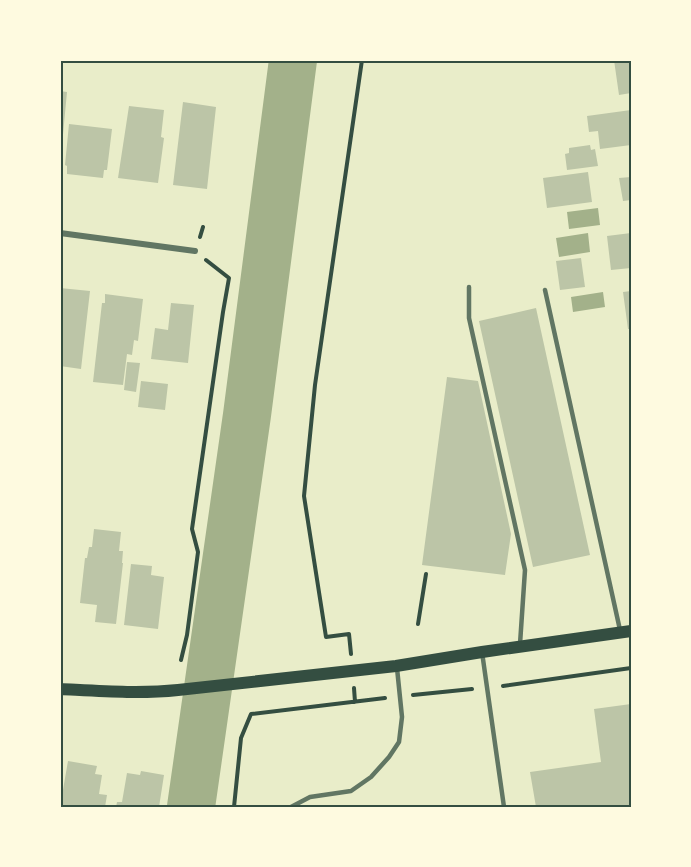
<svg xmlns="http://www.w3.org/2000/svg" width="691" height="867" viewBox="0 0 691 867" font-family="Rubik,sans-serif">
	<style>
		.water { fill: #a3b18a }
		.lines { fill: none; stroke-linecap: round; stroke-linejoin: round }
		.river { stroke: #a3b18a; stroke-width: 48 }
		.building { fill: #bcc5a7 }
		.path { stroke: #344e41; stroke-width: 4 }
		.service { stroke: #617663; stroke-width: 4.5 }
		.minor { stroke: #617663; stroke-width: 6 }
		.secondary { stroke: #344e41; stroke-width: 12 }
		.neatline { fill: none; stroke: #344e41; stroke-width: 2 }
	</style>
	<rect width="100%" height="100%" fill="#e9edc9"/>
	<path class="water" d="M598 208 600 225 569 229 567 212Z
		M588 233 590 252 559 257 556 238Z
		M603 292 605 307 573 312 571 297Z"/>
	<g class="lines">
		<path class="river" d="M191 807 247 415 293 60"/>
	</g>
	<path class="building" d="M614 60H631V93L619 95Z
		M60 91 67 92 62 145H60Z
		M183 102 216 107 207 189 173 185Z
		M129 106 164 110 161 137 164 138 158 183 118 178Z
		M631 110V145L600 149 598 131 589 132 587 116Z
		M69 124 112 129 107 170H104L103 178 67 174V166L65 165Z
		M590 145 591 150 595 149 598 166 567 170 565 154 569 153V148Z
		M588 172 592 202 547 208 543 178Z
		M631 177V200L623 201 619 178Z
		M631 233V268L611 270 607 236Z
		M581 258 585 287 560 290 556 261Z
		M60 288 90 291 81 369 60 366Z
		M631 291V329H628L623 292Z
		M105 294 143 299 138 341 134 340 132 355 127 354 123 385 93 382 102 303H105Z
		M171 303 194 305 188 363 151 359 155 328 168 330Z
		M536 308 590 555 533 567 479 321Z
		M127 362 140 363 136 392 124 390Z
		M447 377 478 381 511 534 505 575 422 565Z
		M141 381 168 384 165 410 138 407Z
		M94 529 121 532 119 551H123L122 563H123L116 624 95 622 97 605 80 603 85 558H87L89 547H92Z
		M131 564 152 566 151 575 164 577 158 629 124 625Z
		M631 704V807H536L530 772 601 762 594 709Z
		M68 761 97 766 95 774 102 775 99 794 107 795 105 807H60Z
		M141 771 164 775 159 807H116L117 802H122L127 773 140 775Z"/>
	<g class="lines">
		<path class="path" d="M200 237 203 227
			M418 624 426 574
			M351 654 349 634 326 637 304 496 315 385 362 60
			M181 660 187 635 198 552 192 529 223 312 229 278 206 260
			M503 686 631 668
			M354 688 355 702
			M413 695 472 689
			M234 807 241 738 251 714 385 698"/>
		<path class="service" d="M469 287V318L525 570 520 644
			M545 290 620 630
			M482 652 504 807
			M291 807 310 797 351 791 371 777 389 757 399 742 402 717 397 668"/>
		<path class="minor" d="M60 233 195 251"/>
		<path class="secondary" d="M60 689C100 691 139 694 178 690L396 666 482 652 631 631"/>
	</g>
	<rect width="691" height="867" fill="none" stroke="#fefae0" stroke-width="123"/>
	<rect x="62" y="62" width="568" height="744" class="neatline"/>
</svg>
